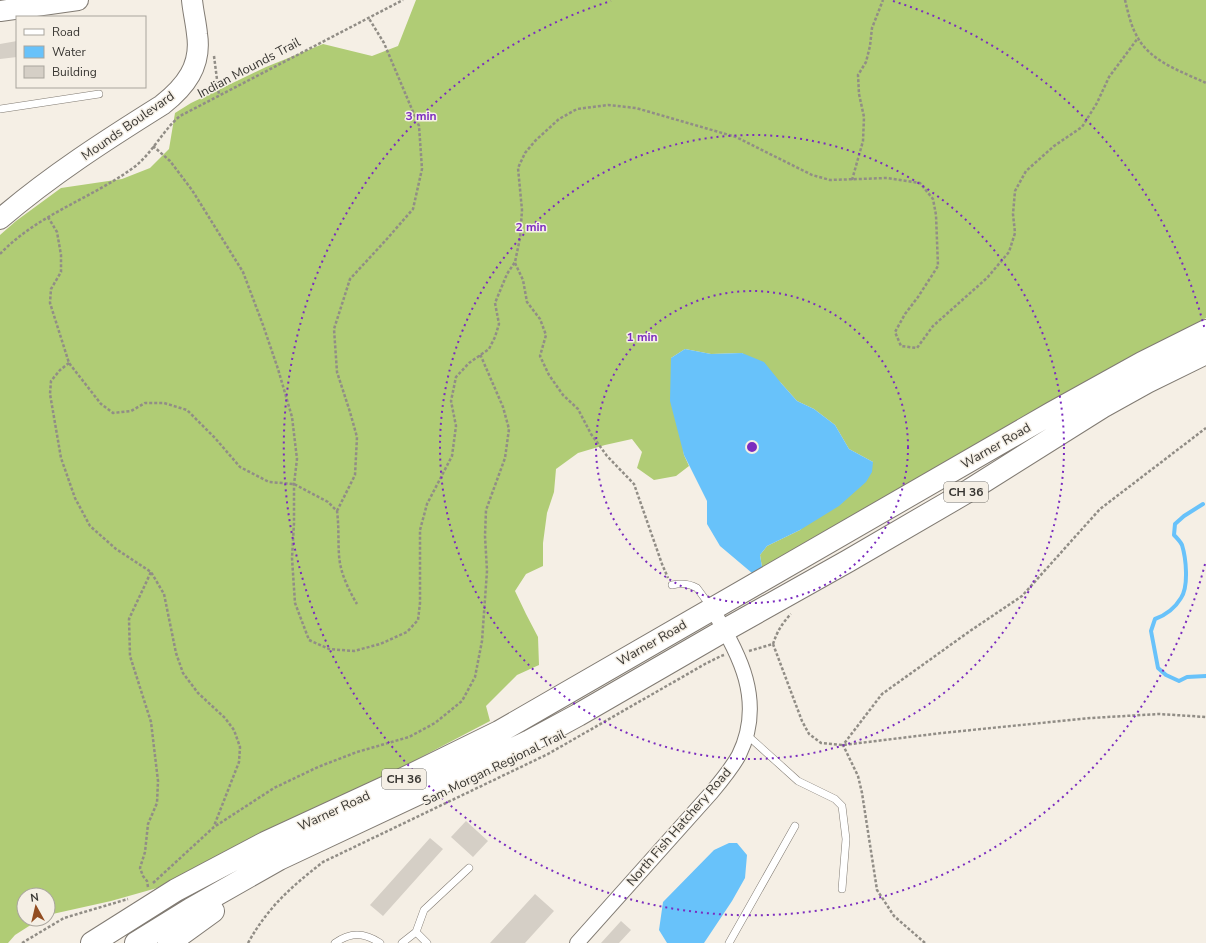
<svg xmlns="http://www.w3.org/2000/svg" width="1206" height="943" viewBox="0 0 1206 943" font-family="'Nunito Sans',sans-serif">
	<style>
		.forest { fill: #b0cc75 }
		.water { fill: #68c2fa }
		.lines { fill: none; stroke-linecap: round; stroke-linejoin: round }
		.stream { stroke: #68c2fa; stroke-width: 4 }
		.building { fill: #d5cfc6 }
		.lane-casing { stroke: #817b73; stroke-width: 8 }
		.street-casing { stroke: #817b73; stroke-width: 16 }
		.secondary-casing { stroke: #817b73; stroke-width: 22 }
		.highway-casing { stroke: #817b73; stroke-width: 24 }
		.path { stroke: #918d86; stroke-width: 2.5; stroke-dasharray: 3 2; stroke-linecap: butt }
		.lane { stroke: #fff; stroke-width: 7 }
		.street { stroke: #fff; stroke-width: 14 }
		.secondary { stroke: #fff; stroke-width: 20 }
		.highway { stroke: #fff; stroke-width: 22 }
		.ring { fill: none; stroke: #7b2cbf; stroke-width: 2; stroke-dasharray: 2 4 }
		.labels { text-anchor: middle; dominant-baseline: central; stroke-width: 3; stroke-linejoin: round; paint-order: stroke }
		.shield { fill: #f5efe5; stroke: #716e68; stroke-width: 1 }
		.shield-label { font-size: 12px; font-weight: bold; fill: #383632 }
		.street-label { font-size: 13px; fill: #383632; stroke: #f5efe5 }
		.centre { fill: #7b2cbf; stroke: #f5efe5; stroke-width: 2 }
		.ring-label { font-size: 12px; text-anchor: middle; font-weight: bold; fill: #7b2cbf; stroke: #f5efe5; stroke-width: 3; stroke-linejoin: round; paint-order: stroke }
	</style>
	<rect width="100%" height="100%" fill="#f5efe5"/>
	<path class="forest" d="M416 0H1206V318L1122 362 774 562 762 567 760 555 767 546 800 530 873 462 849 449 835 425 814 409 797 401 781 383 742 353 711 354 685 349 671 358V378L684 455 689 466 676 476 654 480 637 468 642 452 632 439 605 445 578 453 556 469 554 492 547 513 543 543V566L526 574 515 591 526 614 538 637 539 665 517 675 486 706 490 721 385 776 312 809 210 860 157 888 111 901 48 915V895H24V919H40L15 935 8 943H0V235L16 221 61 188 122 179 150 168 169 149 175 113 191 103 266 67 323 44 372 56 398 46Z"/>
	<path class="water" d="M685 349 711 354 742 353 764 362 781 383 797 401 814 409 835 425 849 449 873 462 872 472 866 482 839 506 800 530 767 546 760 555 762 567 752 573 720 546 707 524V501L684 455 670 401 671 358Z
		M729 843H737L747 855 745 878 732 901 704 943H667L659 930 663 902 714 850Z"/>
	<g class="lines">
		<path class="stream" d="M1203 504 1184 516 1175 524 1174 535C1177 538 1180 541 1182 545 1186 558 1189 586 1181 598 1175 608 1166 615 1155 619L1151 631 1158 668 1166 675 1179 681 1187 677 1206 676"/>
	</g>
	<path class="building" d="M17 41V57L0 59V44Z
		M466 821 488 841 473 857 451 837Z
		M430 838 443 849 383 916 370 905Z
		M535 894 554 911 525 943H490Z
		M621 921 631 930 619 943H601Z"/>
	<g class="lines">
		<g class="lane-casing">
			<path id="lane" d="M0 109 99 94
				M672 585C681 583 688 583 697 588L711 607
				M747 735 798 781 835 799 842 806 846 839 842 889
				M416 932 424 910 469 868
				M335 943C350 932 364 932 380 943
				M402 943 416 932 427 943
				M729 943 795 826"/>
		</g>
		<g class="street-casing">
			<path id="street" d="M577 943 712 792C722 780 732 768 739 755 765 702 740 654 712 609"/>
		</g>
		<g class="secondary-casing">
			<path id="secondary" d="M0 11 78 0
				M0 219C50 176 106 140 162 105 185 87 202 66 197 34 196 23 193 11 192 0"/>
		</g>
		<g class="highway-casing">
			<path id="highway" d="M92 943 176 890 210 872 265 843 395 783 499 732 1052 413 1142 363 1206 331
				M136 943 191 909 279 859 530 741 578 715 725 630 848 561 970 490 1102 407 1147 382 1206 353
				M169 943 213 911"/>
		</g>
		<path class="path" d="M1125 0C1128 12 1131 27 1138 38 1151 62 1183 72 1206 83
			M214 56 219 95
			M153 146 170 161 192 190 243 272 263 325 278 369 292 417 297 459 294 484V523L292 558 295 603 309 640 329 649 354 651 380 644 407 632 418 620 420 603V530L427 504 452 456 456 426 451 401 456 377 469 363 489 349 495 337 499 324 495 303 507 274 515 262 520 238 522 210 518 168 525 153 535 141 559 119 577 109 608 105 636 108 736 137 812 175 830 180 887 178 920 183 933 199 936 215 938 266 918 297 905 314 895 332 901 346 917 348 933 326 987 278 1009 252 1015 233 1013 214 1015 191 1026 171 1054 146 1082 127 1097 103 1109 77 1138 38
			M852 180 863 141 864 117 859 94 858 75 866 62 870 46 872 28 883 0
			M48 217 57 232 61 255V272L51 289 50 303 69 363 101 404 113 413 131 411 145 403H164L187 410 215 438 240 467 269 482 294 484 328 502 337 511C339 526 338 540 339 555 340 572 348 589 357 604
			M0 254C37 215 90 199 133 168 152 154 162 131 180 116L403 0
			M515 263 523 280 527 302 540 319 546 335 540 356 549 375 563 395 578 409 591 434 607 456 634 484 662 564 668 578
			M69 363 60 370 51 381 50 394 61 458 75 498 90 526 116 549 151 572 164 594 176 653 183 673 198 693 225 718 234 730 240 747 239 762 214 826
			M337 511 355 475 357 437 350 412 337 372 334 329 350 279 386 240 413 209 422 169 419 126 384 43 368 17
			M773 644C777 632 782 623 791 614
			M773 644 802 721 809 734 821 743 843 745 942 733 1091 718 1159 714 1206 717
			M749 651 773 644
			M153 883 214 827 274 788 318 767 357 752 409 737 435 723 462 701 475 677 482 641 487 571 485 536 486 510 505 458 509 429 503 407 480 354
			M148 887 147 881 143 876 140 868 145 852 148 824 157 803 158 781 151 722 130 656 129 619 151 572
			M22 943 64 918 128 899
			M248 943C268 907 291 887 323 862L548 754 705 664 721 656 724 655
			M925 943 894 916 877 890 862 793 858 776 843 745 882 694 970 631 1022 596 1100 509 1206 428"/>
		<use href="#lane" class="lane"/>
		<use href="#street" class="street"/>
		<use href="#secondary" class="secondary"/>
		<use href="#highway" class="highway"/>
	</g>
	<g class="ring">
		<circle cx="752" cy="447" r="156"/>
		<circle cx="752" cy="447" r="312"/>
		<path d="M1205 564A468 468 0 1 1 611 1M893 1A468 468 0 0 1 1205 330"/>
	</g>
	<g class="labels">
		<g class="shield">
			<rect x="944" y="482" width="44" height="20" rx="3"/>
			<rect x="382" y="769" width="44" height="20" rx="3"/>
		</g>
		<g class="shield-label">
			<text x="966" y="492">CH 36</text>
			<text x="404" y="779">CH 36</text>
		</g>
		<g class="street-label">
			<text transform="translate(249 68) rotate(-28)">Indian Mounds Trail</text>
			<text transform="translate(128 126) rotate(-35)">Mounds Boulevard</text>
			<text transform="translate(996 446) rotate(-30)">Warner Road</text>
			<text transform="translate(652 643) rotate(-30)">Warner Road</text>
			<text transform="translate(494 768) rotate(-26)">Sam Morgan Regional Trail</text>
			<text transform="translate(334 811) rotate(-25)">Warner Road</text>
			<text transform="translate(679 827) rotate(-49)">North Fish Hatchery Road</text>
		</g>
	</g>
	<circle cx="752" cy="447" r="6" class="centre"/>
	<g class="ring-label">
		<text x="421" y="120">3 min</text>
		<text x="531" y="231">2 min</text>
		<text x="642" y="341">1 min</text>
	</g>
	<rect x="16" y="16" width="130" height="72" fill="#f5efe5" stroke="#a9a59d"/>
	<rect x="24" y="29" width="20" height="6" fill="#ffffff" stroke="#a9a59d"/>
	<text x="52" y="36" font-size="12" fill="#383632">Road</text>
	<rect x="24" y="46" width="20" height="12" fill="#68c2fa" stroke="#a9a59d"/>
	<text x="52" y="56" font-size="12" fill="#383632">Water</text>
	<rect x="24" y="66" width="20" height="12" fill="#d5cfc6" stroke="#a9a59d"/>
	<text x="52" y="76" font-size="12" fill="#383632">Building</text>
	<g transform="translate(36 907) rotate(352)"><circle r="19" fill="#f5efe5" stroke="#a9a59d"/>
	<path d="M0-3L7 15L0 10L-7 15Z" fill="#924d21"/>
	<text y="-6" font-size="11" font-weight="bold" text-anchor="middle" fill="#383632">N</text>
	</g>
</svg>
